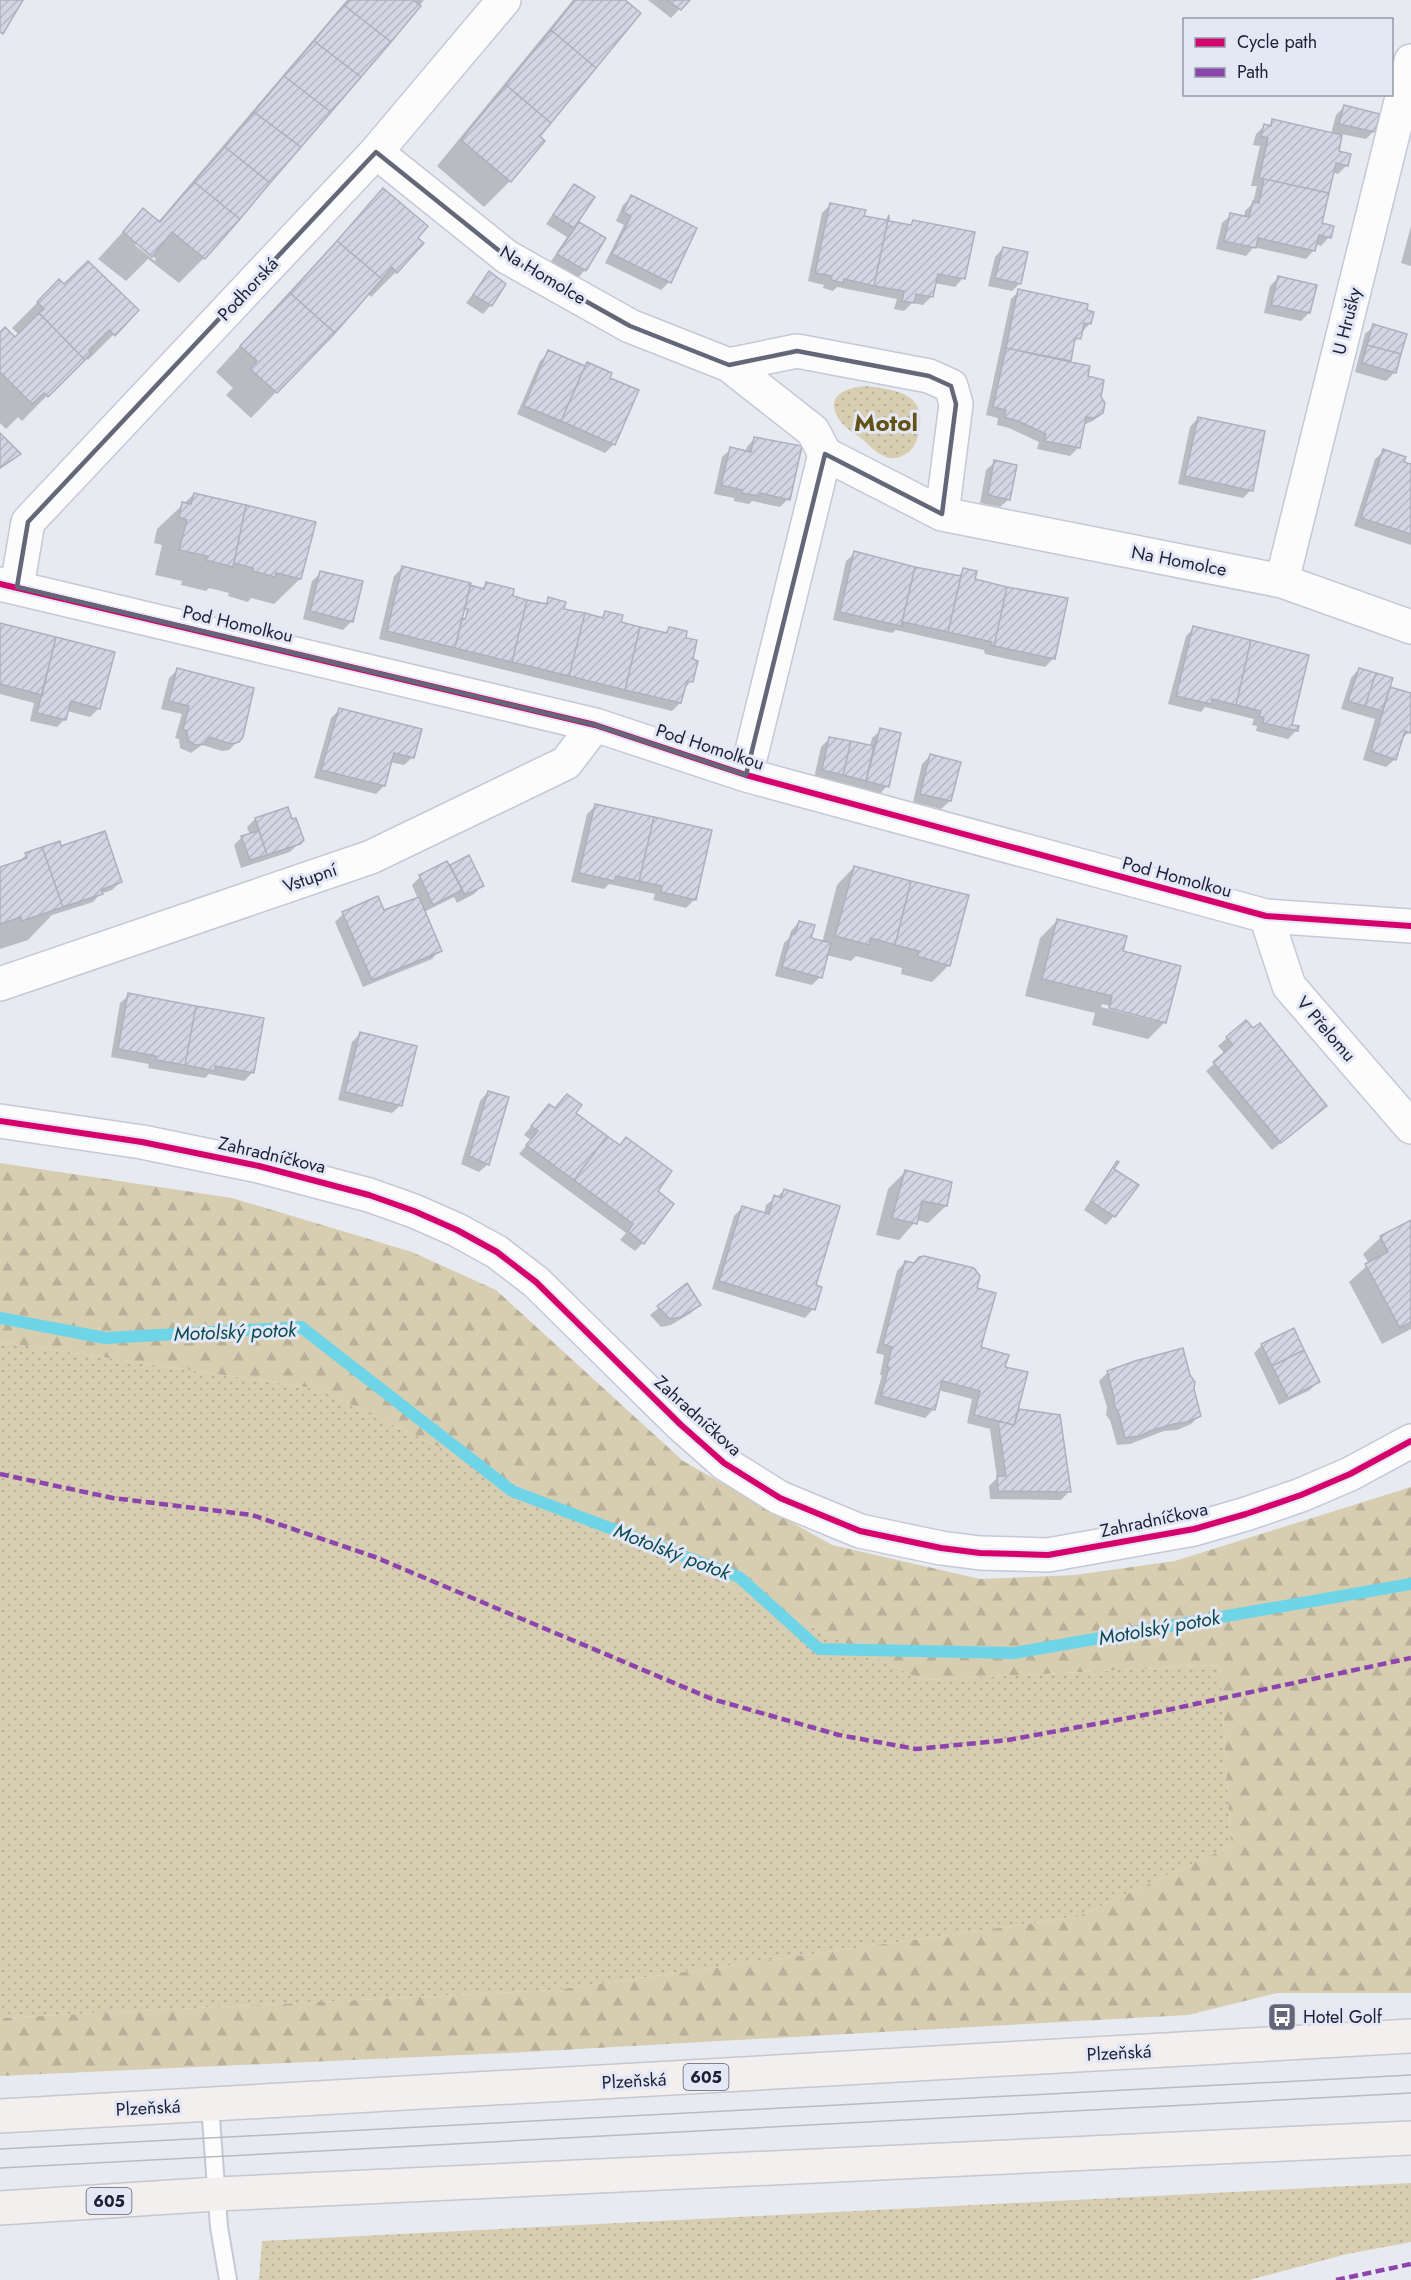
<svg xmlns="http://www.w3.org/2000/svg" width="1411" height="2280" viewBox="0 0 1411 2280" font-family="Jost,sans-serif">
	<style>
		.grass { fill: url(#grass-dots) }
		.forest { fill: url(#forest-firs) }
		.shadow { fill: #0003; fill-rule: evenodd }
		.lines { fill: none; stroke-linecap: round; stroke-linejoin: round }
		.stream { stroke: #6ed5e9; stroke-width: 12 }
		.building { fill: url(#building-hatch); stroke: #b0afbd; stroke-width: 1.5 }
		.service-casing { stroke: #c4c8d7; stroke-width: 20 }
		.minor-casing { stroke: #c4c8d7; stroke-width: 36 }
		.primary-casing { stroke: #c5c7ce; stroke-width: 36 }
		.service { stroke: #fcfcfd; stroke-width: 16 }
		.minor { stroke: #fcfcfd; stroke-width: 33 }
		.primary { stroke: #f4efef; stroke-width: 33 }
		.tram { stroke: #b8babd; stroke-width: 1.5 }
		.quiet { stroke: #8e44ad; stroke-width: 4.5; stroke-dasharray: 9 4.5; stroke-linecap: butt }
		.cycleway-casing { stroke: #e4e8f5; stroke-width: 10 }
		.cycleway { stroke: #d6006c; stroke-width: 6 }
		.marked { fill: none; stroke: #636778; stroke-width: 4.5; stroke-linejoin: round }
		.labels { text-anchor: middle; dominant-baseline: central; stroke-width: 6; stroke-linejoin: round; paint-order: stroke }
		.shield { fill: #e4e8f5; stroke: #575c70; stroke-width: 1.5 }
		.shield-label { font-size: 16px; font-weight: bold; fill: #1b2037 }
		.street-label { font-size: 18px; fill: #1b2037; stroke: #e4e8f5 }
		.poi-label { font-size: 18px; fill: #1b2037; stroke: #e4e8f5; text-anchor: start }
		.water-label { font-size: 20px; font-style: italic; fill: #0b4a54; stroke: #e4e8f5 }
		.district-label { font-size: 24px; font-weight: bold; fill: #645216; stroke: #e4e8f5 }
	</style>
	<defs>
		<pattern id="grass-dots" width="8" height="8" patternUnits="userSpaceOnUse" patternTransform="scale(1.5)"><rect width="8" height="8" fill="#d7cdb1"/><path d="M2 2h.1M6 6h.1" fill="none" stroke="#b8b099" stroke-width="1.8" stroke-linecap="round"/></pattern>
		<pattern id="forest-firs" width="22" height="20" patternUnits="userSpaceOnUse" patternTransform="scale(1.5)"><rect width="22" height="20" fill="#d7cdb1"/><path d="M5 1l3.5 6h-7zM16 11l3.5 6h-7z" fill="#b8b099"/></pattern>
		<pattern id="building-hatch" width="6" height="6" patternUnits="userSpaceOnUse" patternTransform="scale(1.5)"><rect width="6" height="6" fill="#d5d4e4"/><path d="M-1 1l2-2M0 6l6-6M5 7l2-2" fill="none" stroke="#b6b6c4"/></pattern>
	</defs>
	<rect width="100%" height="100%" fill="#e8eaf1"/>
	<path class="grass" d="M866 386C896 390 927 393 919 431 917 443 913 451 902 456 896 459 890 459 884 456 876 453 869 445 862 439 855 434 846 428 841 422 822 396 845 388 866 386Z
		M0 1342 319 1389 922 1680 1220 1665 1231 1846 1077 1917 555 1990 0 2018Z
		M1411 2183V2242L1347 2254 1249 2280H259L262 2241Z"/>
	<path class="forest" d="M0 1163 232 1198 412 1252 496 1290 683 1461 832 1545 980 1579 1075 1575 1175 1561 1411 1487V1993H1277L1188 2015 506 2053 0 2076V2018L555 1990 1077 1917 1231 1846 1220 1665 922 1680 319 1389 0 1342Z"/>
	<path class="shadow" d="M347 0H424L204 258 179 283 148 259 126 281 98 259 143 210 158 222ZM137 243 156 259 155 261 135 245Z
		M573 0H623L538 136 543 141 510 181 484 207 437 166Z
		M648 0H688L671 18Z
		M1344 107 1374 131 1366 139 1341 134 1337 152 1347 165 1338 174 1332 172 1320 224 1329 237 1321 246 1315 244 1314 250 1306 259 1254 247 1246 256 1216 249 1222 223 1231 215 1244 218 1245 211 1253 203 1257 186H1251L1260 146 1253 145 1256 134 1264 126 1267 127 1273 121 1331 134 1336 115Z
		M574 186 577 222 604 238 585 270 577 279 550 263 567 237 546 224 566 195Z
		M383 190 416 238 396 272 371 297 367 293 334 332 251 418 226 395 233 388 216 372Z
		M631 197 669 282 661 290 605 263 624 225 616 221 623 205Z
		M831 204 862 217 909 226 913 222 963 278 955 287 934 283 931 297 923 305 912 303 904 311 894 309 897 299 837 287 833 291 823 288 824 285 808 281 822 213Z
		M1411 226V266L1401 263Z
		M1003 248 1020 283 1012 291 988 286 995 257Z
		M88 263 114 334 88 360 85 357 22 421 18 417 6 429 0 423V334L15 339 19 335 12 328 59 281 64 286Z
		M489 273 491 305 483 314 466 303Z
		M1278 278 1309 313 1301 321 1264 313 1270 286Z
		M1019 291 1085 311 1090 323 1072 345 1069 363 1086 378 1099 397 1102 413 1093 421 1083 425 1078 448 1070 456 1037 449 1039 442 1009 428 997 425 998 418 986 415 1011 299Z
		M1374 326 1395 372 1386 381 1355 372 1365 334Z
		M549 352 584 367 587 364 614 444 605 453 517 414 540 361Z
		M1198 418 1251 490 1243 498 1178 484 1190 427Z
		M755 438 788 499 780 507 752 501 749 504 734 501V498L714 494 722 457 731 449 745 452 747 447Z
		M1384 451 1402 463 1411 466V545L1354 526 1375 459Z
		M995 462 1009 499 1000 507 980 503 986 470Z
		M194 494 314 523 300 579 274 604 251 598 248 602 228 596 229 593 209 588 206 591 181 585 182 581 155 575 162 545 154 543 157 529Z
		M855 553 957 577 964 570 1053 659 1045 667 985 654 984 650 896 630 892 633 833 620 846 561Z
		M402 568 481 589 487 584 511 597 543 605 549 599 563 610 600 619 605 613 619 623 664 634 669 628 684 639 691 660V681L684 689 680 703 672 711 379 639 394 576ZM464 607 470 608 467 621 460 620Z
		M321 573 351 622 343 630 303 619 312 581Z
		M0 625 99 708 90 717 67 711 65 719 57 727 30 721 34 703 0 694Z
		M1194 628 1296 731 1288 739 1256 731 1257 726 1252 725 1254 719 1205 707 1201 712 1168 704 1186 636Z
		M1359 669 1388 688 1411 695V726L1409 732 1400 741 1395 759 1386 767 1363 760 1375 719 1341 709 1351 678Z
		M177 670 241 738 229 750 222 751 202 745 191 753 180 748 179 739 175 738 182 714 161 709 169 678Z
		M339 710 413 757 404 765 390 762 384 786 376 794 314 778 331 718Z
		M881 730 887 786 879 795 814 778 821 747 829 739 870 747 872 738Z
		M930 756 950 801 941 809 913 802 922 764Z
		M595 806 695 899 686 908 653 900 655 894 609 884 604 889 571 882 587 814Z
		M255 819 302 840 290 852 241 868 234 845 242 837 250 835 247 827Z
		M60 848 120 882 112 890 100 894 93 902 52 915 28 940 0 949V868L18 862 26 855Z
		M468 857 482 886 474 894 457 903 454 897 424 912 440 950 432 959 363 987 335 922 343 914 384 912 418 899 412 885 420 877 449 867Z
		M854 867 949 965 932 982 901 974 902 968 856 956 851 961 826 955 820 977 812 985 775 976 784 943 789 938 791 931 799 922 809 939 822 943 837 885Z
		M1058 920 1165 1022 1148 1039 1092 1025 1095 1013 1025 996 1040 938ZM1102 1004 1155 1018V1021L1101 1007Z
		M129 995 253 1072 244 1081 209 1074 205 1078 148 1068 149 1064 111 1057 120 1003Z
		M1245 1022 1317 1114 1272 1150 1206 1071 1225 1054 1218 1046Z
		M361 1033 401 1105 392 1113 338 1100 352 1042Z
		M488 1092V1164L479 1172 461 1164 480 1101Z
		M554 1109 574 1113 619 1146 656 1191 643 1243 635 1251 620 1240 626 1233 519 1154 531 1140 524 1135 541 1114Z
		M1113 1169 1114 1216 1106 1225 1084 1210 1105 1178Z
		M905 1172 946 1206 928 1223 917 1220 899 1240 876 1235 888 1189Z
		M784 1191 814 1286 813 1309 805 1318 712 1289 734 1216 742 1208 764 1214 766 1205Z
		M1411 1221V1329L1382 1344 1349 1282 1369 1264 1363 1254 1381 1237Z
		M905 1262 975 1289 979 1348 1004 1368 1017 1410 1058 1416 1069 1492 1061 1500 990 1499 989 1486 997 1478 990 1429 967 1423 972 1399 938 1390 934 1409 925 1418 874 1404 882 1375H880L884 1355 876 1353 897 1271Z
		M687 1285 699 1305 691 1313 671 1325 661 1327 650 1315Z
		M1262 1345 1318 1382 1310 1390 1279 1405 1254 1353Z
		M1108 1372 1192 1389 1200 1415 1191 1424 1177 1430 1164 1431 1130 1444 1117 1445 1110 1420 1106 1415 1107 1407 1099 1381Z"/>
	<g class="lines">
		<path class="stream" d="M0 1318 105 1338 301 1327 512 1491 739 1577 819 1649 1014 1653 1411 1584"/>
	</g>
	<path class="building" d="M0 0H23L3 34 0 32Z
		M349 0H413L421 6 391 42 344 5Z
		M575 0H625L641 13 596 68 551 30Z
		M667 0H690L681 10Z
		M344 5 391 42 361 77 314 41Z
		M551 30 596 68 551 123 506 85Z
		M314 41 361 77 331 112 284 76Z
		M284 76 331 112 301 147 254 112Z
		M506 85 551 123 540 136 545 141 511 182 461 140Z
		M1344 105 1380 114 1375 132 1339 124Z
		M254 112 301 147 270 183 225 147Z
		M1272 119 1342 135 1339 151 1351 154 1348 166 1336 163 1329 193 1259 178 1268 138 1261 136 1264 124 1271 126Z
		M225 147 270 183 240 219 194 182Z
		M1264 179 1329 193 1322 223 1334 226 1331 238 1319 235 1315 251 1258 238 1256 248 1224 241 1230 213 1249 217 1253 201 1259 203Z
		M194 182 240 219 205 259 172 232 152 257 123 232 143 208 160 222Z
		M574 184 595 197 574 228 553 215Z
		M383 188 428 226 418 238 424 243 397 273 392 267 382 279 337 241Z
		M631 195 697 228 671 283 612 254 631 216 623 212Z
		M830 203 866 210 864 216 887 220 889 215 874 286 844 279 843 283 831 280 832 276 815 273Z
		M889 215V221L911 225 913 220 975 232 965 279 938 274 933 297 916 294 914 303 902 301 904 291 874 286Z
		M579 222 606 238 586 271 557 254Z
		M337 241 382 279 335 333 290 293Z
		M1003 247 1028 252 1021 284 995 278Z
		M88 261 139 310 115 336 109 330 89 350 91 353 85 360 39 313 44 309 37 302 59 279 64 284Z
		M489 271 506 284 492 306 473 295Z
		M1278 276 1317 285 1310 313 1271 305Z
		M1018 289 1088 304 1087 310 1094 312 1091 324 1084 323 1081 339 1075 338 1071 361 1006 348Z
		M290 293 335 333 277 393 250 369 257 361 240 346Z
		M39 313 85 360 48 397 44 393 32 404 0 372V332L5 327 15 337Z
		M1373 324 1407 334 1401 354 1367 345Z
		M1367 345 1401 354 1396 373 1362 363Z
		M1006 348 1090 366 1088 376 1104 380 1101 397 1105 403 1103 413 1095 418 1086 417 1080 448 1044 441 1046 434 1018 421 1004 417 1006 410 993 407Z
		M548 350 585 366 561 421 524 406Z
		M587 362 612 373 610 378 639 390 615 445 561 421Z
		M1198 417 1265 431 1253 491 1185 476Z
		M0 433 21 454 0 468Z
		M754 437 802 446 790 500 760 493 759 496 742 493V490L721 485 730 447 751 452Z
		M1383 449 1406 457 1404 462 1411 464V534L1361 518Z
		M994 460 1017 465 1010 500 988 495Z
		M194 493 246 505 233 567 206 560 207 556 179 550 187 520 179 517 182 502 191 504Z
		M246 505 316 522 301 579 276 573 275 577 253 571V568L234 563Z
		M854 551 915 567 901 626 840 612Z
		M402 566 471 583 455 648 387 631Z
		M915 567 961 576 948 632 903 622V626H901Z
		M963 568 977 571 975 579 1007 587 994 646 991 645 992 642 948 632Z
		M320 571 363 581 353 622 310 611Z
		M486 582 514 589 513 596 527 600 512 662 455 648 462 618 465 619 468 609H465L470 585 484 589Z
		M1007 587 1068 598 1055 659 994 646Z
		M548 597 566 602 564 609 585 613 569 676 512 662 527 600 547 604Z
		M605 611 623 615 621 622 640 627 625 690 569 676 585 613 603 618Z
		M0 623 56 637 42 695 0 684Z
		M1193 626 1251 640 1236 705 1212 699 1211 704 1176 696Z
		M640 627 667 633 669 627 687 631 686 638 697 640 693 659 698 661 693 682 687 681 681 703 625 690Z
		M56 637 115 652 100 709 71 701 66 720 37 713Z
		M1251 640 1309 655 1292 725 1299 726 1298 731 1263 723 1264 718 1259 716 1261 711 1236 705Z
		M177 668 254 688 243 737 239 742 231 744 210 737 204 744 195 745 188 740 187 731 183 729 189 706 169 701Z
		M1359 668 1376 673 1365 706 1348 701Z
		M1376 673 1393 678 1382 711 1365 706Z
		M1390 687 1411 693V731L1410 733 1405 731 1396 760 1371 751Z
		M339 708 422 729 414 758 394 753 385 786 321 770Z
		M880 728 901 733 889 787 866 781Z
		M829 737 851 741 843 775 822 770Z
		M851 741 874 746 866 781 843 775Z
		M930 754 961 762 951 801 920 794Z
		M595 804 654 817 639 881 616 876 614 881 579 873Z
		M288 807 292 819 296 818 304 840 300 844 267 855 255 818Z
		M654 817 712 830 696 900 661 892 662 886 639 881Z
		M105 831 122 882 101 890 103 894 63 907 42 847 60 841 61 846Z
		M259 831 267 855 250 860 241 836Z
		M42 847 63 907 22 921 21 917 0 924V867L27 858 25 853Z
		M469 855 484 886 465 895 450 865Z
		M447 861 462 890 433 905 419 875Z
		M854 866 911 881 895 945 871 938 869 945 835 936Z
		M911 881 969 895 950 966 917 956 919 951 895 945Z
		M378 896 384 910 419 897 442 951 372 980 342 912Z
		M1057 919 1127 936 1123 951 1181 966 1166 1023 1109 1008 1112 996 1042 979Z
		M799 921 815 925 811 938 831 943 822 978 782 967 792 933 795 934Z
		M128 993 196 1006 185 1065 156 1060V1056L118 1049Z
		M196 1006 264 1018 254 1073 215 1066V1071L185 1065Z
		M1246 1020 1253 1028 1260 1023 1327 1106 1281 1143 1213 1062 1233 1045 1226 1037Z
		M360 1032 417 1046 402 1106 345 1092Z
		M488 1091 509 1097 489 1165 469 1156Z
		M567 1094 582 1105 576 1113 607 1136 574 1180 526 1145 538 1131 531 1126 549 1104 555 1108Z
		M607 1136 620 1145 626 1137 672 1171 658 1191 674 1204 644 1244 628 1231 633 1224 574 1180Z
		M1117 1161 1119 1162 1114 1169 1139 1185 1115 1217 1091 1201Z
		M905 1170 952 1182 947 1206 922 1201 917 1224 892 1218Z
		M784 1189 840 1206 816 1285 822 1287 815 1310 719 1281 742 1206 769 1214 774 1195 781 1198Z
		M1411 1220V1322L1400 1328 1365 1264 1388 1252 1380 1236Z
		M924 1256 974 1268 980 1276 977 1288 996 1293 981 1347 1009 1355 1005 1367 1028 1372 1014 1425 974 1415 980 1391 942 1381 935 1410 881 1396 889 1367H887L892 1347 883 1344 905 1261 914 1263 919 1257Z
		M687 1283 701 1305 681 1317 670 1319 657 1306Z
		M1294 1328 1304 1350 1272 1366 1261 1344Z
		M1183 1348 1190 1375 1195 1382 1194 1389 1201 1416 1187 1422 1174 1424 1150 1431 1140 1436 1125 1438 1118 1411 1114 1406V1398L1107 1371 1135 1361Z
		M1304 1350 1320 1382 1288 1398 1272 1366Z
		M1019 1409 1060 1415 1071 1492 998 1491 997 1476H1006L998 1421 1014 1425Z"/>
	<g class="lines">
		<g class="service-casing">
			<path id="service" d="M210 2105 219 2227 228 2280"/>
		</g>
		<g class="minor-casing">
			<path id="minor" d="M376 152 507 257 630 326 729 365
				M797 351 929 376 951 386 956 404 942 514 825 454 813 431 729 365Z
				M942 514 1282 581 1411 627
				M1282 581 1411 61
				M0 584 595 725 746 775 1266 916 1411 926
				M17 587 28 522 376 152 504 0
				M746 775 825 454
				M1266 916 1289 986 1411 1127
				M0 984 371 857 566 763 595 725
				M0 1121 142 1142 259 1166 369 1195 414 1211 457 1230 497 1252 536 1282 680 1424 724 1463 780 1498 860 1531 941 1548 980 1553 1048 1555 1194 1529 1246 1514 1301 1495 1350 1474 1411 1441"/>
		</g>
		<g class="primary-casing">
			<path id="primary" d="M0 2116 1411 2036
				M0 2208 217 2194 1411 2138"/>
		</g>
		<use href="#service" class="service"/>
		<use href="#minor" class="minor"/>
		<use href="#primary" class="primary"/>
		<path class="tram" d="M0 2149 1411 2075
			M0 2168 1411 2093"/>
		<path class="quiet" d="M0 1474 113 1498 252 1515 375 1557 712 1699 839 1735 916 1749 1008 1740 1139 1716 1411 1658
			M1336 2280 1411 2264"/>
		<g class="cycleway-casing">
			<path id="cycleway" d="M0 584 595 725 746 775 1266 916 1411 926
				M0 1121 142 1142 259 1166 369 1195 414 1211 457 1230 497 1252 536 1282 680 1424 724 1463 780 1498 860 1531 941 1548 980 1553 1048 1555 1194 1529 1246 1514 1301 1495 1350 1474 1411 1441"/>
		</g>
		<use href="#cycleway" class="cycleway"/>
	</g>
	<path class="marked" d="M376 152 507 257 630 326 729 365 797 351 929 376 951 386 956 404 942 514 825 454 746 775 595 725 17 587 28 522Z"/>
	<defs>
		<g id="bus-square" transform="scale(1.5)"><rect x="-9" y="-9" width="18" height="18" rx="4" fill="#636778" stroke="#e4e8f5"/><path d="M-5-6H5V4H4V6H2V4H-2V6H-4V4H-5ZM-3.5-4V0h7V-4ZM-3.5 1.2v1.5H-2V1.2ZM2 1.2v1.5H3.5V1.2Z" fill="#fff"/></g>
	</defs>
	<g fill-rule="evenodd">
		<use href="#bus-square" x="1282" y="2017"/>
	</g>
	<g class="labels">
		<g class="shield">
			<rect x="683.5" y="2064" width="45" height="26" rx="4.5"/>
			<rect x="86.5" y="2188" width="45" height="26" rx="4.5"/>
		</g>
		<g class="shield-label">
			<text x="706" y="2077">605</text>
			<text x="109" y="2201">605</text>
		</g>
		<g class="street-label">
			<text transform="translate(543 275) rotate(31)">Na Homolce</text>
			<text transform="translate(248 289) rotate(-47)">Podhorská</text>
			<text transform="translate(1347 321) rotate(-76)">U Hrušky</text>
			<text transform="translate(1179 561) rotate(11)">Na Homolce</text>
			<text transform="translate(238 624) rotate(13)">Pod Homolkou</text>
			<text transform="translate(710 747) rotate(18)">Pod Homolkou</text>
			<text transform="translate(1177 877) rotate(15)">Pod Homolkou</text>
			<text transform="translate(310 878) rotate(-19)">Vstupní</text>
			<text transform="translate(1326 1029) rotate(49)">V Přelomu</text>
			<text transform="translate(272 1155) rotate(13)">Zahradníčkova</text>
			<text transform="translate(698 1416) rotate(42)">Zahradníčkova</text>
			<text transform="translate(1154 1520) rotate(-12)">Zahradníčkova</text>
			<text transform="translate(1119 2053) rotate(-3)">Plzeňská</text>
			<text transform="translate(634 2081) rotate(-3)">Plzeňská</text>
			<text transform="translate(148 2108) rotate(-3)">Plzeňská</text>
		</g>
		<g class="poi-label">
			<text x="1303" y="2017">Hotel Golf</text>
		</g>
		<g class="water-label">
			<text transform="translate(235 1332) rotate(-2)">Motolský potok</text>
			<text transform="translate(672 1552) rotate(21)">Motolský potok</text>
			<text transform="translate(1159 1628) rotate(-10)">Motolský potok</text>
		</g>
		<g class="district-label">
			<text x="886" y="422">Motol</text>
		</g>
	</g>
	<rect x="1183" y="18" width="210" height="78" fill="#e4e8f5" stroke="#9498a9" stroke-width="1.5"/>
	<rect x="1195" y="38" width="30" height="9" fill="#d6006c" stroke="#9498a9" stroke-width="1.5"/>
	<text x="1237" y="48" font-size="18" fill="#1b2037">Cycle path</text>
	<rect x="1195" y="68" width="30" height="9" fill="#8e44ad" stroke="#9498a9" stroke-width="1.5"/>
	<text x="1237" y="78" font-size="18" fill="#1b2037">Path</text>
</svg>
